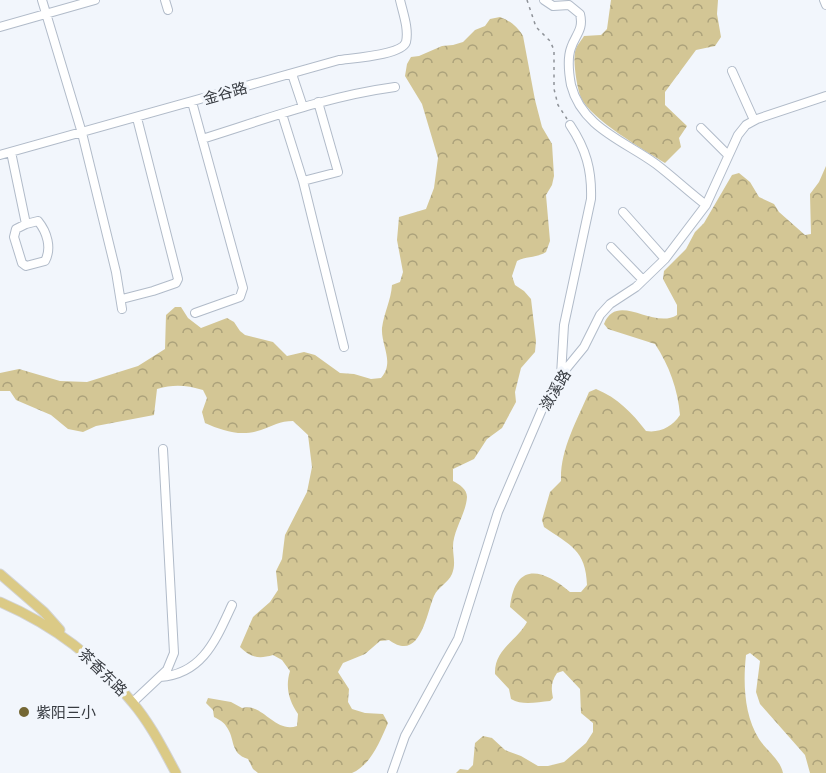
<svg xmlns="http://www.w3.org/2000/svg" width="826" height="773" viewBox="0 0 826 773" font-family="Mulish,'Noto Sans SC',sans-serif">
	<style>
		.forest { fill: url(#forest-crowns) }
		.lines { fill: none; stroke-linecap: round; stroke-linejoin: round }
		.minor-casing { stroke: #b1bbc9; stroke-width: 10 }
		.major-casing { stroke: #d3d4d5; stroke-width: 11 }
		.path { stroke: #8e9298; stroke-width: 1.5; stroke-dasharray: 3 4.5; stroke-linecap: butt }
		.minor { stroke: #fff; stroke-width: 8 }
		.major { stroke: #dbca86; stroke-width: 9 }
		.poi-dot { fill: #746734; stroke: #f2f6fc; stroke-width: 2 }
		.labels { text-anchor: middle; dominant-baseline: central; stroke-width: 6; stroke-linejoin: round; paint-order: stroke }
		.street-label { font-size: 15px; fill: #373b41; stroke: #f2f6fc }
		.poi-label { font-size: 15px; fill: #373b41; stroke: #f2f6fc; text-anchor: start }
	</style>
	<defs>
		<pattern id="forest-crowns" width="20" height="18" patternUnits="userSpaceOnUse" patternTransform="scale(1.5)"><rect width="20" height="18" fill="#d3c695"/><path d="M2 6a3 3 0 1 1 6 0M12 15a3 3 0 1 1 6 0" fill="none" stroke="#aca27b"/></pattern>
	</defs>
	<rect width="100%" height="100%" fill="#f2f6fc"/>
	<path class="forest" d="M611 0H718L717 14 721 37 715 46 696 50 665 92V105L687 126 679 138 681 147 665 163C645 151 591 119 581 98 577 88 573 63 575 52 576 46 581 41 584 36L601 35 607 29Z
		M500 17C510 21 517 26 523 36L535 100 542 127 552 144 554 176 552 185 546 195 550 241 546 252C536 258 527 256 517 261L512 276 515 285 524 291 531 299 536 341 535 352 521 368 515 392 516 402 502 428 487 439 474 459 453 469V481C459 484 467 489 467 497 466 514 453 530 453 547 453 556 456 564 452 574 448 583 438 587 434 596 426 615 420 663 389 640L380 641 365 654 343 663 338 672 349 689 348 702 352 709 365 713 383 714 388 723C380 741 371 765 352 773H258L253 769 248 759C229 753 236 739 226 726 224 722 218 719 214 717L213 710 206 703 208 698 231 702 242 708C262 702 275 734 297 726L298 714C289 701 285 687 290 671L282 660 273 655C259 659 251 658 240 647L253 617 270 602 278 590 276 571 282 559 285 535 307 492 312 467 308 435 293 421C280 421 272 426 261 430 241 437 223 431 205 423L202 412 207 398 203 390C186 385 174 384 157 389L154 415 96 426 83 432 68 429 51 415 16 400 10 391H0V373L19 369 60 381 87 382 138 366 165 349 166 315 175 307H181L188 318 201 328 227 318 234 322 240 331 245 335 273 342 287 356 304 352 315 355 340 373 354 374 371 379 381 378C395 362 381 346 382 328 384 313 391 300 392 285L400 282 403 272 397 240 399 217 426 209 434 188 438 158 422 104 405 76 407 64 411 57 419 56 442 46 453 45 463 42 475 30 485 26 490 19Z
		M826 166V773H810L805 755 760 704 756 692 760 661 750 653 746 655C743 683 744 715 759 739 766 750 780 759 783 773H456L460 769 468 770 473 765 475 743 483 736 492 738 505 750 521 756 538 766H548L564 762 586 743 593 732V723L581 713 580 689 563 671 557 673C551 682 551 688 553 698L550 701C537 702 523 706 511 699L509 689 495 674C494 649 517 641 527 622L510 607C515 562 542 568 570 592H581L587 585C586 550 570 545 544 527L542 520 550 492 561 481C560 449 577 421 589 392L596 389C618 398 632 413 646 431 660 433 672 427 680 415 678 390 669 365 655 344L608 329 604 324C617 291 653 330 677 315V305L663 279 664 271 686 249 695 232 704 223 732 175 739 173 750 182 759 197 774 204 779 212 805 235 811 234 810 194 819 182Z"/>
	<g class="lines">
		<g class="minor-casing">
			<path id="minor" d="M42 0 82 133 116 272 122 309
				M165 0 168 10
				M544 0 553 6 569 5 580 14C584 30 575 35 571 48 567 59 569 74 571 85 582 128 625 141 656 164 673 177 689 192 706 205
				M824 0 826 5
				M0 27 95 0
				M732 71 754 120
				M292 74 303 107
				M192 102 243 288 240 297 195 313
				M282 114 303 181 344 347
				M701 128 728 155
				M202 139C266 119 328 96 395 87
				M11 152 26 224
				M0 155 339 60C353 58 402 55 406 42 409 29 403 13 400 0
				M303 181 338 172 318 102
				M623 212 665 259
				M38 221C47 232 52 248 45 261L26 266 22 263 14 237 16 229 26 224Z
				M611 247 643 280
				M122 299 153 291 176 283 178 279 137 118
				M561 375 564 325 591 199C592 170 586 149 570 125
				M160 677C203 674 216 639 232 605
				M133 702 167 670 174 653 163 449
				M392 773 405 736 458 639 498 512 543 407 561 375 584 347 600 315 610 304 636 287 665 259 706 205 738 135 746 125 757 119 826 96"/>
		</g>
		<g class="major-casing">
			<path id="major" d="M0 574 44 612 60 630
				M0 602C51 624 97 658 132 702 150 723 163 749 176 773"/>
		</g>
		<path class="path" d="M527 0 536 27 550 41 554 50V89L558 105 567 119"/>
		<use href="#minor" class="minor"/>
		<use href="#major" class="major"/>
	</g>
	<circle class="poi-dot" cx="24" cy="712" r="6"/>
	<g class="labels">
		<g class="street-label">
			<text transform="translate(225 93) rotate(-16)">金谷路</text>
			<text transform="translate(555 390) rotate(-59)">潋溪路</text>
			<text transform="translate(103 672) rotate(44)">茶香东路</text>
		</g>
		<g class="poi-label">
			<text x="36" y="712">紫阳三小</text>
		</g>
	</g>
</svg>
